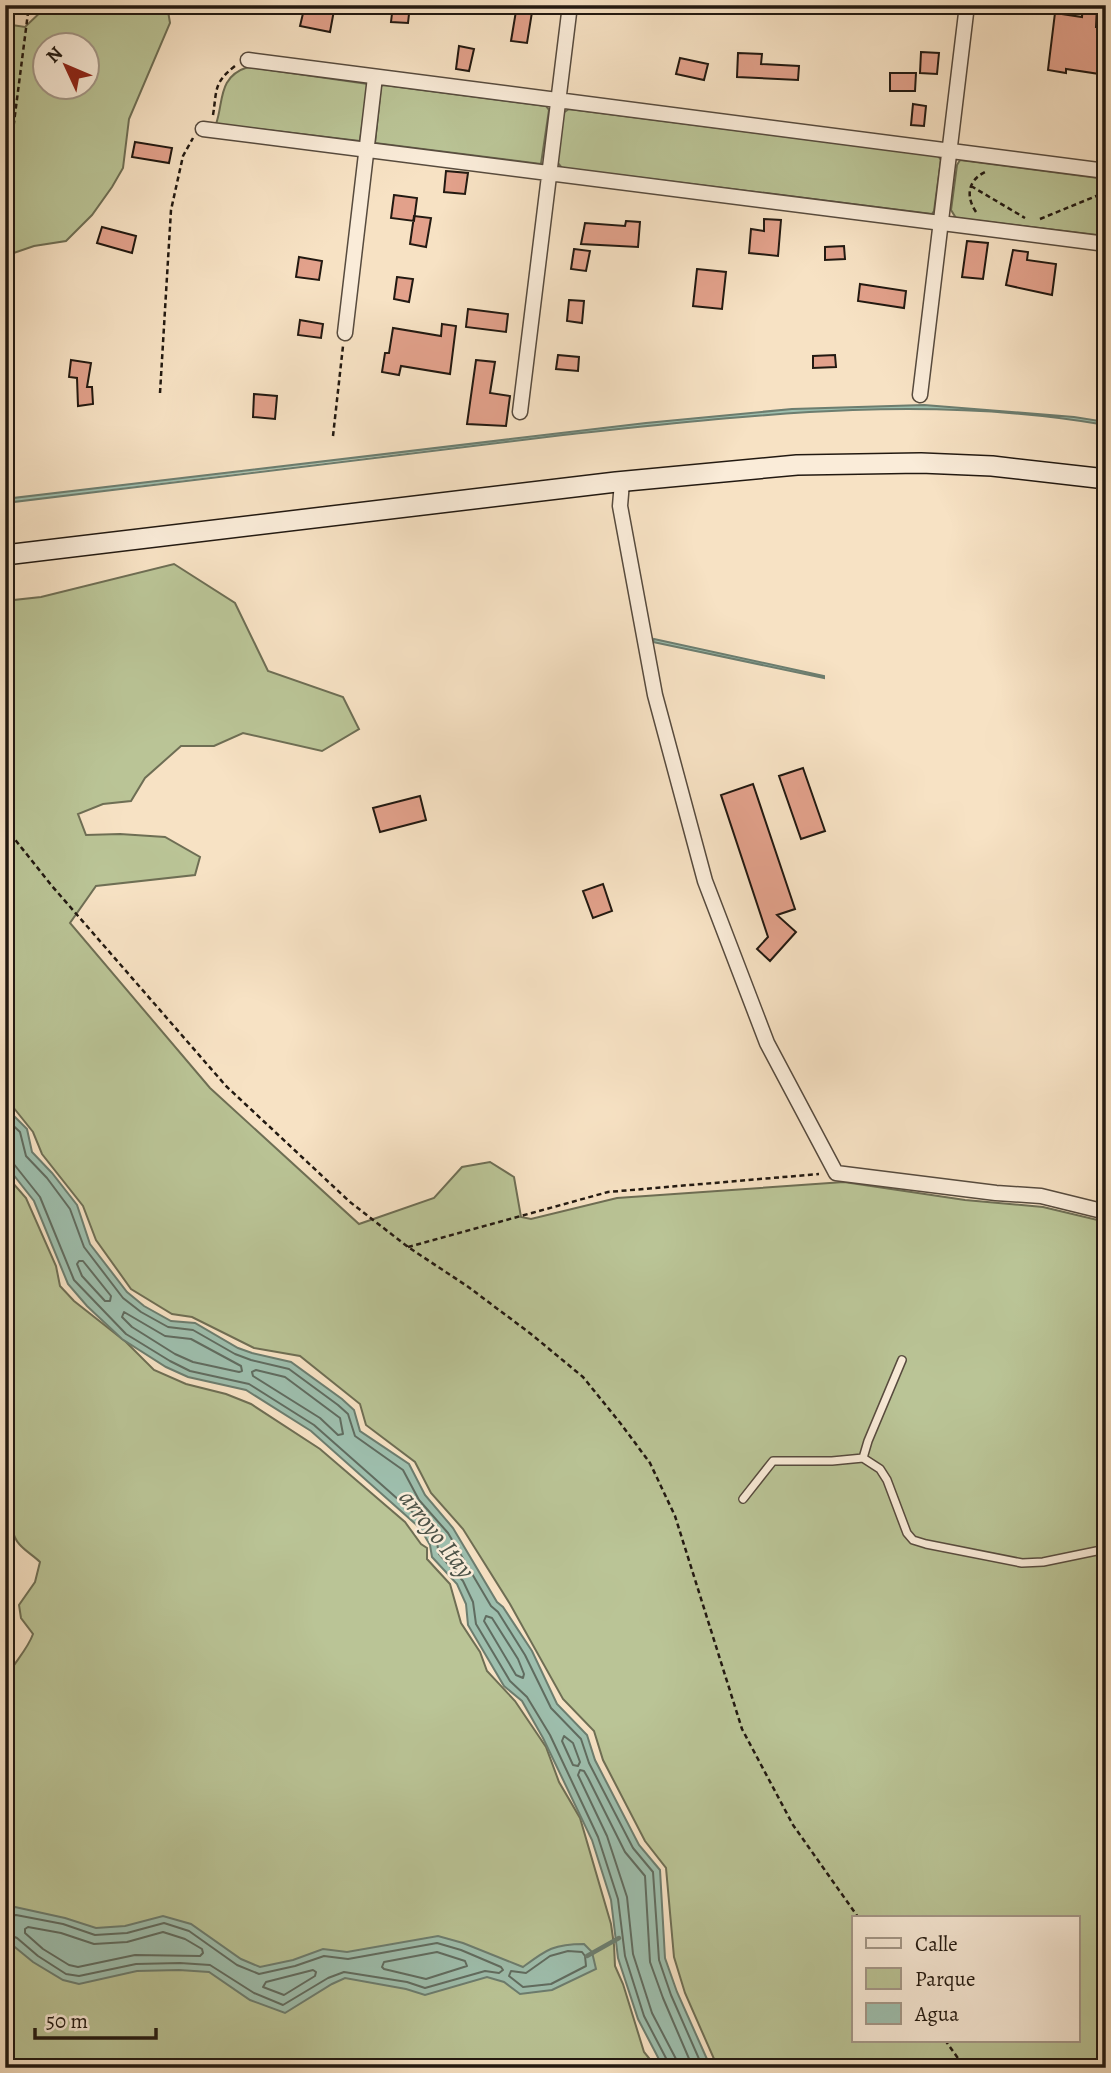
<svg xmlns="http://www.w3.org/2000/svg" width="1111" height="2073" viewBox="0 0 1111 2073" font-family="Alegreya,serif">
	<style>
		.green { fill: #bac496; stroke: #6e6e54; stroke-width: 2; fill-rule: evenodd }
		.water { fill: #9ebfae; stroke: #6c7d6f; stroke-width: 2 }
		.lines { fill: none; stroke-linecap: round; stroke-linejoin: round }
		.shore { stroke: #606c60; stroke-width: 2 }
		.stream { stroke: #6c7d6f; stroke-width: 4.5 }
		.building { fill: #e2a18b; stroke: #221911; stroke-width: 2 }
		.lane-casing { stroke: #574b3e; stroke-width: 10 }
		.street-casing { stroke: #574b3e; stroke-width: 17 }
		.secondary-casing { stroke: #221911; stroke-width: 22 }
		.path { stroke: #221911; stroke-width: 2.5; stroke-dasharray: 5 3.5; stroke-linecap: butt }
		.lane { stroke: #faecd9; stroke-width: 7 }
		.street { stroke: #faecd9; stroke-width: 14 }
		.secondary { stroke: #faecd9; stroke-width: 19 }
		.labels { text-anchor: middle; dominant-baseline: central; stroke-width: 5; stroke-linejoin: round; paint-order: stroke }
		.water-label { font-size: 26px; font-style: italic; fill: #4d5348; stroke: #faecd9 }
	</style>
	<rect width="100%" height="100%" fill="#f7e2c4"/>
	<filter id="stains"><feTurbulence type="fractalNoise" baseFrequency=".00286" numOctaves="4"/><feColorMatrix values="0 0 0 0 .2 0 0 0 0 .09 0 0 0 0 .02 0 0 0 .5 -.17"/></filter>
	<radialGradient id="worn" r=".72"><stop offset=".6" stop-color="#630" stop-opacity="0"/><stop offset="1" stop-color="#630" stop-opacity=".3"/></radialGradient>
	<path class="green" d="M48 5H167L170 23 129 119 123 168 112 187 92 215 66 241 34 246 5 256V24L25 27ZM46 46H88V88H46Z
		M248 67 368 84 360 141 216 124C224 102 217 77 248 67Z
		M384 85 546 106 549 110 541 164 375 143 381 86Z
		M569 109 938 156 941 160 934 211 932 214 562 168 557 162 563 113Z
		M960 160 1106 179V236L956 218 951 210 957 165Z
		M174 564 235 603 268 671 343 697 359 729 322 751 243 733 214 746H181L145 778 131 801 103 804 78 814 86 835 120 834 165 837 200 857 195 875 96 886 70 923 210 1088 359 1224 434 1198 462 1167 490 1162 514 1177 521 1217 531 1219 617 1198 844 1182 965 1200 1043 1207 1106 1222V2068H718L685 1993 674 1957 666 1868 645 1841 603 1760 594 1731 563 1699 510 1604 463 1529 431 1493 415 1462 366 1425 360 1404 300 1356 254 1348 192 1317 172 1314 131 1289 96 1240 83 1206 42 1154 33 1132 5 1097V601L41 597ZM854 1917H1078V2040H854Z
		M5 1174 26 1198 56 1266 60 1286 74 1301 126 1342 154 1370 186 1384 226 1394 251 1404 320 1449 405 1522 421 1544 427 1548V1559L450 1584 461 1623 480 1652 487 1671 515 1701 546 1747 559 1782 580 1818 611 1924 614 1945 615 1966 623 1984 644 2052 657 2068H5V1867L10 1858 7 1848 11 1821 5 1805V1680C13 1663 27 1651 33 1634L21 1618 19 1605 35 1582 40 1562C31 1553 15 1546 13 1531 11 1515 18 1515 5 1499Z"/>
	<path class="water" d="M924 405 1074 417 1106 422V425C924 393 744 416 563 435 377 456 191 479 5 503V499L646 423 792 409Z
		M654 639 824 676V678L653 642Z
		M5 1107 27 1129 32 1152 52 1173 77 1205 90 1244 127 1292 144 1306 171 1321 195 1323 238 1348 252 1353 291 1362 342 1399 354 1410 360 1431 409 1464 425 1495 453 1528 497 1602 503 1607 532 1651 557 1704 587 1735 595 1760 639 1845 660 1870 665 1958 677 1992 711 2068 663 2067 638 2019 618 1958 611 1900 592 1840 543 1738 522 1701 504 1686 468 1625 466 1604 457 1584 432 1557 430 1545 420 1528 311 1431 246 1390 188 1377 166 1367 122 1339 87 1306 68 1284 34 1201 5 1164Z
		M15 1907 65 1918 96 1928 125 1926 163 1916 191 1924 241 1959 260 1967 293 1960 323 1949 347 1952 438 1936 463 1943 523 1967C546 1950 553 1944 584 1944L592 1952 596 1969 552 1990 520 1994 504 1982 487 1977 425 1995 406 1989 345 1978 332 1984 285 2013 250 2000 209 1972 179 1970 137 1971 79 1984 63 1980 33 1962 5 1939V1910Z"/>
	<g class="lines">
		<path class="shore" d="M5 1118 20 1132 26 1156 47 1178 70 1209 84 1247 123 1298 141 1312 168 1327 193 1330 235 1354 251 1360 289 1369 338 1405 348 1414 355 1436 403 1470 419 1500 448 1533 491 1606 498 1612 525 1655 551 1708 581 1739 589 1763 633 1848 653 1872 659 1960 671 1995 703 2068
			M5 1160 13 1163 40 1197 74 1280 126 1334 170 1361 190 1371 249 1384 314 1425 426 1524 437 1543 439 1554 463 1581 473 1602 476 1624 510 1681 527 1697 550 1735 598 1837 618 1899 625 1956 644 2016 668 2062 669 2068
			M79 1261H83L111 1296 110 1301H105L82 1276 77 1264Z
			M124 1312 165 1336 191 1339 241 1366 242 1371 239 1372 193 1362 175 1354 132 1327 122 1317Z
			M256 1370 285 1377 340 1418 343 1434 338 1435 320 1418 253 1376 252 1372Z
			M486 1616 492 1618 518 1659 524 1674 523 1678 516 1675 484 1621Z
			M564 1736 573 1743 580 1762 578 1766 573 1765 562 1741Z
			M5 1916 16 1915 63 1924 95 1935 127 1933 164 1923 189 1931 237 1965 259 1974 295 1966 324 1956 348 1959 437 1943 461 1950 501 1967 503 1970 499 1973 485 1971 425 1988 407 1982 344 1972 328 1978 283 2005 254 1993 210 1965 180 1963 136 1964 79 1976 66 1974 38 1956 17 1938 5 1933
			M28 1927 61 1933 94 1944 127 1942 163 1932 185 1939 202 1949 203 1953 200 1956 135 1955 78 1967 69 1965 43 1949 25 1933V1929Z
			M568 1951 582 1952 585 1956 586 1966 551 1984 523 1987 509 1976 511 1971 526 1973 550 1956Z
			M437 1952 465 1961 467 1966 426 1979 384 1969 382 1967 384 1962Z
			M313 1970 316 1972 315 1976 284 1995 263 1987 266 1982Z
			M678 2068 676 2059 652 2013 633 1954 627 1897 607 1836 578 1775 580 1770 584 1771 588 1778 625 1852 645 1876 650 1962 663 1998 693 2068"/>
		<path class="stream" d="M587 1956 619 1938"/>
	</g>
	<path class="building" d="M305 5H335L330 32 300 26Z
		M393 5H410L408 23 391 22Z
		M517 5 533 6 527 43 511 41Z
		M1083 5H1097L1096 27H1106V75L1066 69V73L1048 70 1055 13 1082 17Z
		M459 46 474 49 469 71 456 69Z
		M921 52 939 53 937 74 920 73Z
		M738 53 762 54 761 64 799 66 798 80 737 77Z
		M680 58 708 64 704 80 676 74Z
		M890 73H916L915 91H890Z
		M913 104 926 106 924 126 911 125Z
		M135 142 172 148 169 163 132 157Z
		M446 171 468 173 465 194 444 192Z
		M394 195 417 198 414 221 391 218Z
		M414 216 431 218 426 247 410 244Z
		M764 219 781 220 778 256 749 253 751 229 764 231Z
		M626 221 640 222 638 247 581 244 585 223 625 226Z
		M102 227 136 236 132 253 97 243Z
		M967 241 988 243 983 279 962 277Z
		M844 246 845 259 825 260V247Z
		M574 249 590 251 586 271 571 269Z
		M1013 250 1028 252 1027 260 1056 264 1052 295 1006 285Z
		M299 257 322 261 319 280 296 277Z
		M697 269 726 272 722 309 693 306Z
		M397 277 413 279 409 302 394 299Z
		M860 284 906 291 904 308 858 301Z
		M569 300 584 301 582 323 567 321Z
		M468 309 508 314 506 332 466 327Z
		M300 320 323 324 321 338 298 335Z
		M442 324 456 326 450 374 401 366 399 375 382 372 385 353H389L393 328 441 336Z
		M558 355 579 357 578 371 556 369Z
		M835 355 836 367 813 368V356Z
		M71 360 91 363 87 387H92L93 404 78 406 77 378 69 377Z
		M476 360 495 362 490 393 510 396 506 426 467 424Z
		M254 394 277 396 275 419 253 417Z
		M803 768 825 831 801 839 779 776Z
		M753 784 795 909 777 915 796 932 770 961 757 949 768 937 721 795Z
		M420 796 426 820 380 832 373 808Z
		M603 884 612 911 593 918 583 891Z"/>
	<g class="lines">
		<g class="lane-casing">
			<path id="lane" d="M863 1458 868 1441 902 1360
				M743 1499 773 1461H832L863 1458 880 1469 887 1480 907 1533 913 1540 926 1544 1022 1563 1043 1562 1106 1549"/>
		</g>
		<g class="street-casing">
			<path id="street" d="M248 60 1106 171
				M203 129 1106 244
				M345 333 375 77
				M920 395 967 5
				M520 412 570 5
				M622 482 620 506 655 695 705 881 767 1043 836 1173 996 1193 1041 1196 1106 1212"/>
		</g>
		<g class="secondary-casing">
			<path id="secondary" d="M5 555 616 482 797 465 921 463 992 466 1106 479"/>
		</g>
		<path class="path" d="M213 115C217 91 213 83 235 66
			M971 186 1025 218
			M5 193 29 5
			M976 212C966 197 967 181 985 172
			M1040 219 1106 192
			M160 393 171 210 183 156 193 138
			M333 436 343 346
			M5 827 52 886 226 1086 350 1202 408 1247 467 1286 531 1334 583 1377 621 1424 650 1463 675 1516 742 1729 793 1825 858 1917
			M408 1247 608 1192 819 1174
			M945 2040 965 2068"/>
		<use href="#lane" class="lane"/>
		<use href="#street" class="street"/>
		<use href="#secondary" class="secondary"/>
	</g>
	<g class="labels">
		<g class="water-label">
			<text transform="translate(437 1534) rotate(52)">arroyo Itay</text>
		</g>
	</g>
	<rect width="1111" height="2073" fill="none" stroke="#f7e2c4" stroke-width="28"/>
	<rect x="7" y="7" width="1097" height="2059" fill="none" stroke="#221911" stroke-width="3.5"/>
	<rect x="14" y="14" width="1083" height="2045" fill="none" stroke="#221911" stroke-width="2"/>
	<rect x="852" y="1916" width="228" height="126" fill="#faecd9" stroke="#a49889" stroke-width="2"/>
	<rect x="866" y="1938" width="35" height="10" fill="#faecd9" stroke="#a49889" stroke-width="2"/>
	<text x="915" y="1951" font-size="21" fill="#221911">Calle</text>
	<rect x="866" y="1968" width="35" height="21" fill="#bac496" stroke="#a49889" stroke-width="2"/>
	<text x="915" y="1986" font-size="21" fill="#221911">Parque</text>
	<rect x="866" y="2003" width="35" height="21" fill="#9ebfae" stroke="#a49889" stroke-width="2"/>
	<text x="915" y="2021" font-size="21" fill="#221911">Agua</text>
	<g transform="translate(66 66) rotate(314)"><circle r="33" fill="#faecd9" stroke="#a49889" stroke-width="2"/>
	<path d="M0-5L12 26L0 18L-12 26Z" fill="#8f2418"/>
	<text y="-10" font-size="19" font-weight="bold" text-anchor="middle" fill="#221911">N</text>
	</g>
	<path d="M35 2028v10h121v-10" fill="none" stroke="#221911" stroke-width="3.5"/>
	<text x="46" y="2028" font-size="21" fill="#221911" stroke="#faecd9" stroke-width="5" paint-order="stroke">50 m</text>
	<rect width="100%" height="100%" filter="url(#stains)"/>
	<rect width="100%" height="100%" fill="url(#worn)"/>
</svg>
